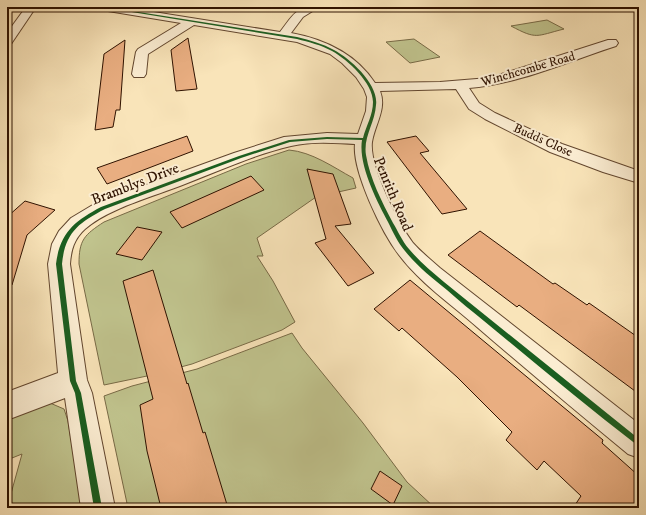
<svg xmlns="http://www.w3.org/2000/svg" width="646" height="515" viewBox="0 0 646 515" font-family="'IM FELL DW Pica',serif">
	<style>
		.green { fill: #c0c38d; stroke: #786a46 }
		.building { fill: #e9ae81; stroke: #2f1200 }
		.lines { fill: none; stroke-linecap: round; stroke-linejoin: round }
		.minor-casing { stroke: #62462e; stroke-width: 2 }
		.tertiary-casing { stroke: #62462e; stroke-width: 2 }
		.minor { fill: #fbedd2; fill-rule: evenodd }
		.tertiary { fill: #fbedd2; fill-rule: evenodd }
		.cycleway-casing { stroke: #fbedd2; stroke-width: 3 }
		.cycleway { fill: #1b5e20; fill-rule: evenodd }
		.labels { text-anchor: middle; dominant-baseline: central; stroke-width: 4; stroke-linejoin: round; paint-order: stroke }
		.far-street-label { font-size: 13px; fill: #2f1200; stroke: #fbedd2 }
		.street-label { font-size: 15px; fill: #2f1200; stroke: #fbedd2 }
	</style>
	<rect width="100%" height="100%" fill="#f9e4b9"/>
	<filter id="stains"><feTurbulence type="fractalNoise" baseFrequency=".005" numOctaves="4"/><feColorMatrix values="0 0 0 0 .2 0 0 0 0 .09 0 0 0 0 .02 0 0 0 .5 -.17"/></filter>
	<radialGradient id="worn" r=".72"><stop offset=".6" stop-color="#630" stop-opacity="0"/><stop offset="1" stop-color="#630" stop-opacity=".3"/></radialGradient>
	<path class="green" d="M547 20 564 29C536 36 537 40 511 26Z
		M414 39 440 57 410 63 386 42Z
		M289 150C312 152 333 167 353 178L356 188 316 197 257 238 263 256H257L273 281 295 322 282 330 192 364 147 376 104 385 79 264C79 240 84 235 104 222L246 164Z
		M292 333 302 348 363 423 407 482 435 508H128L104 396 132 386 197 369Z
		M50 403 64 409 68 421 82 508H7L22 454 7 460V418Z"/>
	<path class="building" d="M188 38 197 89 176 91 171 50Z
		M125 40 120 110H116L113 127 95 130 104 54Z
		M187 136 193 151 107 184 97 168Z
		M416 136 429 151 420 153 467 209 442 214 387 142Z
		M307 169 333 174 351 224 335 226 374 273 348 286 315 243 326 239Z
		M251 176 264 190 182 228 170 212Z
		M25 201 55 210 27 235 12 285 7 284V217Z
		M137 227 162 232 142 260 116 254Z
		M480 231 553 284 555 283 587 305 589 303 639 338V394L519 305 517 307 448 255Z
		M153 270 187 384 188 383 203 433 205 432 228 508H161L147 451 140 405 153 399 123 281Z
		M410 280 603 440 602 443 639 476V508H573L581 496 544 461 537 470 506 440 512 432 457 377 402 328 399 331 374 309Z
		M380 471 402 486 393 505 371 489Z"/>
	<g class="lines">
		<g class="minor-casing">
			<path id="minor" d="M97 7H122L280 32C294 14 295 7 319 7L303 17 291 33C324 39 356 54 375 83L440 82 489 78 608 40H616L618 43 616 46C569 61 519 84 469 88L479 103 495 113 562 144 639 171V183L603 172 550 152 485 119 469 109 456 89 380 91C387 109 375 124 372 142 369 166 398 223 413 243 421 252 431 260 440 268L639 424V458L628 454C577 412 527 370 477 327 451 304 420 283 399 255 382 233 352 171 355 144 335 143 312 141 291 146 256 154 219 171 185 184 155 196 109 208 85 229 74 239 71 250 70 264L87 380 92 393 115 508H81L65 398 7 420V392L58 373 48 264 52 244 59 231 71 218 96 203 234 153 284 137 327 133 358 134 366 111 367 97 364 89 356 77 342 63 330 54 297 42 194 25 148 54 146 74 144 77H134L132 74 136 52 138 49 181 23 102 10Z"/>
		</g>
		<g class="tertiary-casing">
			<path id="tertiary" d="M26 7H36L11 44 7 45V33Z"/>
		</g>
		<use href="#minor" class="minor"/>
		<use href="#tertiary" class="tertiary"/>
		<g class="cycleway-casing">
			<path id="cycleway" d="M101 7H107L297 37C310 40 323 44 334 50 351 59 379 85 376 105 375 123 363 137 366 155 370 179 382 202 393 223 398 231 402 241 409 249 419 261 431 271 444 282L639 439V446L637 445C585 405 535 363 484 321 472 311 459 301 447 290 432 278 417 266 405 251 398 243 393 232 388 222 377 201 358 165 362 140L327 139 290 142 241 158 105 209C78 223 65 233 62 264L76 381 81 393 102 508H94L75 393 70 381 56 264C60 232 75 221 101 207L239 156 289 140 327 137 363 138C366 126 373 115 373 102 373 83 348 60 332 51 321 45 309 42 297 39Z"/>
		</g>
		<use href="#cycleway" class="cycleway"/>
	</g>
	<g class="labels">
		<g class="far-street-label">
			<text transform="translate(528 69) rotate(-16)">Winchcombe Road</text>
			<text transform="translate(543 140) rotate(24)">Budds Close</text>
		</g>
		<g class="street-label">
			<text transform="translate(135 184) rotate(-21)">Bramblys Drive</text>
			<text transform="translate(393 194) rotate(67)">Penrith Road</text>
		</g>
	</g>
	<rect width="646" height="515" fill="none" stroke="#f9e4b9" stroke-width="24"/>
	<rect x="8" y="8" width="630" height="499" fill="none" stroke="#2f1200" stroke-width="2"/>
	<rect x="12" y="12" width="622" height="491" fill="none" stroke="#2f1200"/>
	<rect width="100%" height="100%" filter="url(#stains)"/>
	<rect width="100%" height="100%" fill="url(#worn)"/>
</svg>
